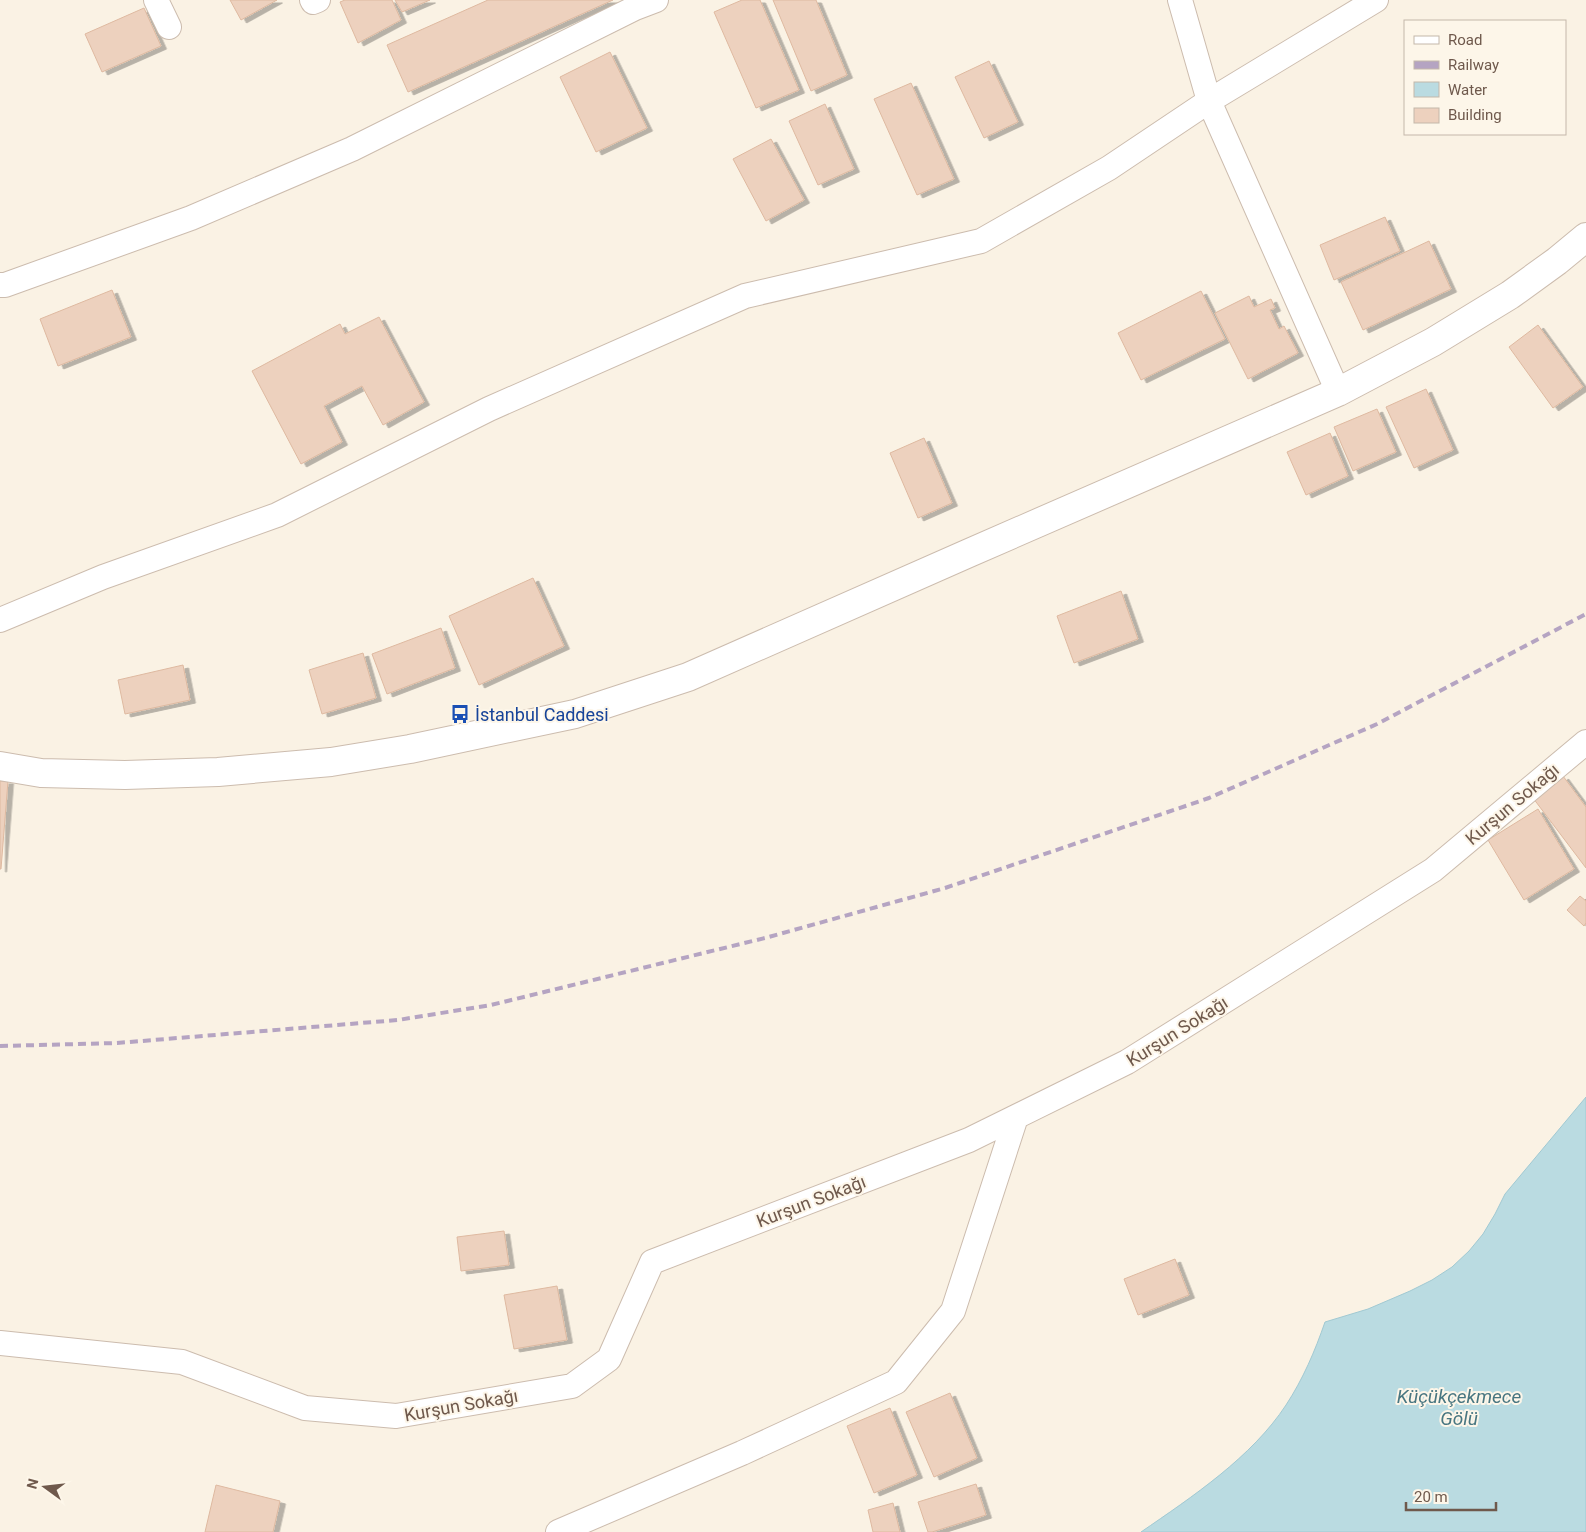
<svg xmlns="http://www.w3.org/2000/svg" width="1586" height="1532" viewBox="0 0 1586 1532" font-family="Roboto,sans-serif">
	<style>
		.water { fill: #badbe1; stroke: #a1c9d2 }
		.building { fill: #edd1be; stroke: #deb9a0; filter: url(#shadow) }
		.lines { fill: none; stroke-linecap: round; stroke-linejoin: round }
		.minor-casing { stroke: #ccbcae; stroke-width: 26 }
		.tertiary-casing { stroke: #ccbcae; stroke-width: 30 }
		.minor { stroke: #fff; stroke-width: 24 }
		.tertiary { stroke: #fff; stroke-width: 28 }
		.rail { stroke: #b5a4c2; stroke-width: 4; stroke-dasharray: 8 5; stroke-linecap: butt }
		.labels { text-anchor: middle; dominant-baseline: central; stroke-width: 4; stroke-linejoin: round; paint-order: stroke }
		.transit-label { font-size: 18px; fill: #164399; stroke: #fdf6e9; text-anchor: start }
		.street-label { font-size: 18px; fill: #6f594c; stroke: #fdf6e9 }
		.water-label { font-size: 19px; font-style: italic; fill: #487681; stroke: #fdf6e9 }
	</style>
	<defs>
		<filter id="shadow"><feDropShadow dx="5.5" dy="3" stdDeviation="0" flood-color="#0004"/></filter>
	</defs>
	<rect width="100%" height="100%" fill="#faf2e4"/>
	<path class="water" d="M1586 1097V1532H1141C1192 1497 1252 1457 1286 1405 1303 1379 1315 1351 1325 1322L1368 1309 1410 1291 1432 1280 1452 1267 1469 1251 1483 1234 1495 1214 1505 1194Z"/>
	<path class="building" d="M230 0H277L241 20Z
		M345 0H392L401 20 358 43 340 2Z
		M395 0H430L402 12Z
		M488 0H613L408 92 387 45Z
		M742 0H760L799 90 756 108 714 12Z
		M773 0H816L847 75 811 91Z
		M144 8 161 46 102 72 85 34Z
		M610 52 647 128 596 152 560 77Z
		M989 61 1018 122 984 138 955 77Z
		M911 83 954 179 917 195 874 99Z
		M825 104 854 169 818 185 789 121Z
		M771 139 804 200 766 221 733 159Z
		M1385 217 1400 251 1334 280 1320 245Z
		M1429 241 1451 289 1363 330 1341 282Z
		M112 290 131 337 58 366 40 319Z
		M1201 291 1225 339 1141 380 1118 333Z
		M1249 296 1254 307 1271 299 1275 308 1270 310 1279 329 1284 326 1298 353 1248 379 1215 313Z
		M379 317 424 402 383 425 362 386 324 406 342 442 301 464 252 371 340 324 345 334Z
		M1538 325 1583 387 1553 408 1509 347Z
		M1426 389 1453 450 1414 468 1386 407Z
		M1377 409 1396 452 1353 471 1334 427Z
		M1330 433 1348 476 1306 495 1287 452Z
		M924 438 952 503 918 518 890 453Z
		M533 578 564 646 479 685 449 616Z
		M1121 591 1138 639 1074 663 1057 616Z
		M441 628 455 668 387 694 372 654Z
		M363 653 376 698 322 714 309 670Z
		M183 665 190 700 125 714 118 680Z
		M1563 776 1586 807V868L1533 798Z
		M0 781H8L1 869H0Z
		M1538 809 1574 869 1524 900 1488 840Z
		M1580 896 1586 901V923L1584 926 1567 910Z
		M504 1231 509 1265 461 1271 457 1237Z
		M1175 1259 1189 1295 1138 1315 1124 1279Z
		M557 1286 567 1340 514 1349 504 1295Z
		M950 1393 977 1458 934 1477 906 1412Z
		M890 1408 917 1475 874 1493 847 1426Z
		M976 1484 986 1515 932 1532H928L918 1502Z
		M216 1485 280 1501 273 1532H205Z
		M893 1503 900 1532H873L868 1510Z"/>
	<g class="lines">
		<g class="minor-casing">
			<path id="minor" d="M156 0 169 27
				M312 0 313 2 318 0
				M1180 0 1209 101 1338 392
				M0 285H5L191 218 352 149 635 8 656 0
				M0 620 103 577 277 515 489 409 745 296 981 241 1109 168 1209 101 1376 0
				M0 1343 182 1362 305 1408 396 1416 572 1386 609 1359 652 1262 969 1140 1127 1062 1433 870 1586 742
				M558 1532 742 1453 896 1382 953 1311 1016 1117"/>
		</g>
		<g class="tertiary-casing">
			<path id="tertiary" d="M0 766 41 773 125 775 218 772 331 762 410 749 575 714 688 677 969 553 1338 392 1433 342 1510 295 1557 261 1586 237"/>
		</g>
		<use href="#minor" class="minor"/>
		<use href="#tertiary" class="tertiary"/>
		<path class="rail" d="M0 1046 117 1043 398 1020 491 1005 765 938 945 888 1209 798 1377 724 1586 614"/>
	</g>
	<defs>
		<g id="bus-bare" transform="scale(1.5)"><path d="M-5-6H5V4H4V6H2V4H-2V6H-4V4H-5ZM-3.5-4V0h7V-4ZM-3.5 1.2v1.5H-2V1.2ZM2 1.2v1.5H3.5V1.2Z" fill="#1a4fb4" stroke="#fdf6e9" stroke-width="2.5" paint-order="stroke"/></g>
	</defs>
	<g fill-rule="evenodd">
		<use href="#bus-bare" x="460" y="714"/>
	</g>
	<g class="labels">
		<g class="transit-label">
			<text x="475" y="714">İstanbul Caddesi</text>
		</g>
		<g class="street-label">
			<text transform="translate(1512 804) rotate(-40)">Kurşun Sokağı</text>
			<text transform="translate(1177 1031) rotate(-32)">Kurşun Sokağı</text>
			<text transform="translate(811 1201) rotate(-21)">Kurşun Sokağı</text>
			<text transform="translate(461 1405) rotate(-10)">Kurşun Sokağı</text>
		</g>
		<g class="water-label">
			<text x="1459" y="1396">Küçükçekmece<tspan x="1459" dy="22">Gölü</tspan></text>
		</g>
	</g>
	<rect x="1404" y="20" width="162" height="115" fill="#fdf6e9" stroke="#c4b7aa"/>
	<rect x="1414" y="36" width="25" height="8" fill="#ffffff" stroke="#c4b7aa"/>
	<text x="1448" y="45" font-size="15" fill="#6f594c">Road</text>
	<rect x="1414" y="61" width="25" height="8" fill="#b5a4c2" stroke="#c4b7aa"/>
	<text x="1448" y="70" font-size="15" fill="#6f594c">Railway</text>
	<rect x="1414" y="82" width="25" height="15" fill="#badbe1" stroke="#c4b7aa"/>
	<text x="1448" y="95" font-size="15" fill="#6f594c">Water</text>
	<rect x="1414" y="108" width="25" height="15" fill="#edd1be" stroke="#c4b7aa"/>
	<text x="1448" y="120" font-size="15" fill="#6f594c">Building</text>
	<g transform="translate(45 1487) rotate(285)" stroke="#fdf6e9" stroke-width="4" paint-order="stroke">
	<path d="M0-4L9 19L0 12L-9 19Z" fill="#6f594c"/>
	<text y="-8" font-size="14" font-weight="bold" text-anchor="middle" fill="#6f594c">N</text>
	</g>
	<path d="M1406 1502v8h90v-8" fill="none" stroke="#6f594c" stroke-width="2.5"/>
	<text x="1414" y="1502" font-size="15" fill="#6f594c" stroke="#fdf6e9" stroke-width="4" paint-order="stroke">20 m</text>
</svg>
